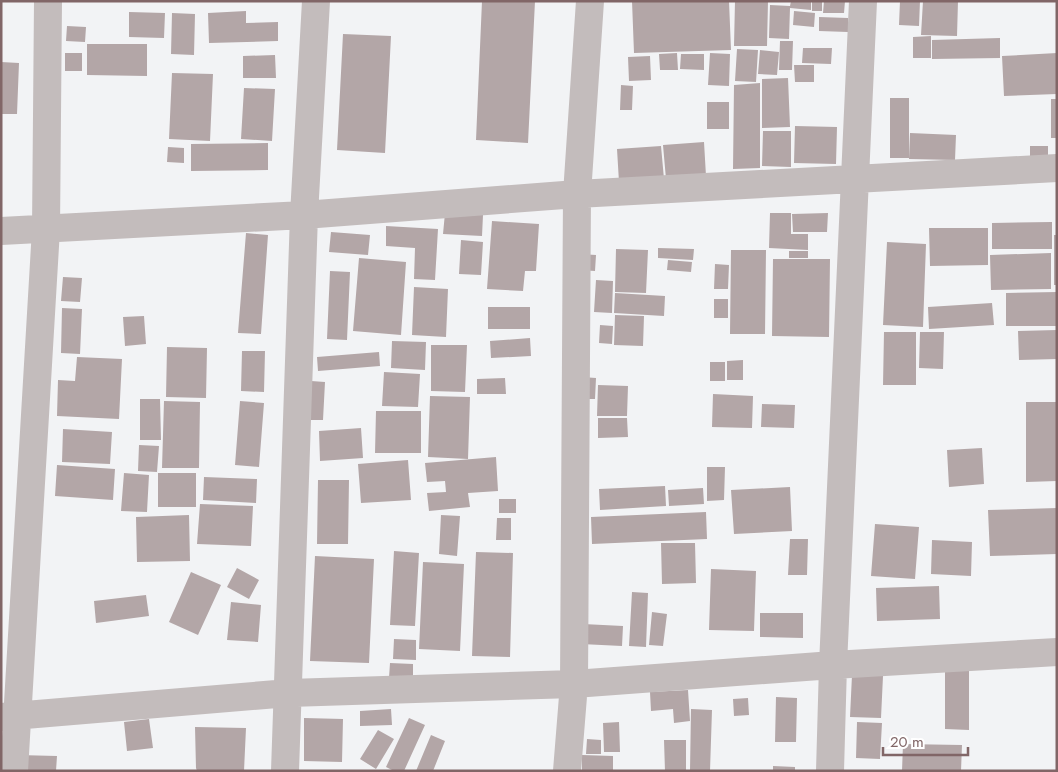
<svg xmlns="http://www.w3.org/2000/svg" width="1058" height="772" viewBox="0 0 1058 772" font-family="Jost,sans-serif">
	<style>
		.building { fill: #b3a6a7 }
		.lines { fill: none; stroke-linecap: round; stroke-linejoin: round }
		.street { stroke: #c3bcbc; stroke-width: 28 }
	</style>
	<rect width="100%" height="100%" fill="#f2f3f5"/>
	<path class="building" d="M482 1H535L528 143 476 140Z
		M632 1H729L731 50 634 53Z
		M735 1H768L767 46H734Z
		M791 1H811V10L790 8 789 39 769 38 770 5 790 6Z
		M812 1H822V11H812Z
		M824 1H845L844 13H823Z
		M900 1H920L919 26 899 25Z
		M923 1H958L957 36 921 35Z
		M246 11V23L278 22V41L209 43 208 13Z
		M794 11 815 13 814 27 793 25Z
		M129 12 165 13 164 38 129 37Z
		M172 13 195 14 194 55 171 54Z
		M819 17 848 18V32L819 31Z
		M67 26 86 27 85 42 66 41Z
		M343 34 391 36 385 153 337 150Z
		M931 36V58H913V37Z
		M1000 38V58L932 59V40Z
		M780 41H793L792 70H779Z
		M87 44H147V76L87 75Z
		M803 48H832L831 64 802 63Z
		M737 49 758 50 756 82 735 81Z
		M760 50 779 52 777 75 758 74Z
		M65 53H82V71H65Z
		M677 53 678 70H660L659 54Z
		M710 53 730 54 729 86 708 85Z
		M1057 53V94L1004 96 1002 56Z
		M681 54H704V70L680 69Z
		M275 55 276 78H243V56Z
		M650 56 651 80 629 81 628 57Z
		M1 62 19 63 17 114H1Z
		M794 65H814V82H795Z
		M172 73 213 74 210 141 169 139Z
		M788 78 790 127 762 128V79Z
		M760 83V168L733 169 734 85Z
		M621 85 633 86 632 110H620Z
		M244 88 275 89 272 141 241 139Z
		M890 98H909V158H890Z
		M1051 99H1057V138H1051Z
		M707 102H729V129H707Z
		M795 126 837 127 836 164 794 163Z
		M763 131H791V167L762 166Z
		M910 133 956 135 955 160 909 159Z
		M704 142 706 176 666 179 663 145Z
		M268 143V170L191 171V144Z
		M661 146 664 179 619 182 617 149Z
		M1030 146H1048V165H1030Z
		M168 147 184 148V163L167 162Z
		M445 213 483 215 482 236 443 234Z
		M770 213H791V234H808V250L769 248Z
		M828 213 827 232H793L792 214Z
		M492 221 539 224 536 271H525L523 291 487 289Z
		M1052 222V249H992V223Z
		M386 226 438 229 435 280 414 279 415 248 386 246Z
		M929 228H988V265L930 266Z
		M331 232 370 235 368 255 329 252Z
		M246 233 268 235 261 334 238 333Z
		M1054 235H1057V285H1054Z
		M461 240 483 242 481 275 459 274Z
		M887 242 926 244 923 327 883 325Z
		M658 248 694 249 693 260 658 258Z
		M616 249 648 250 646 293 615 292Z
		M731 250H766L765 334H730Z
		M789 251H808V258H789Z
		M1051 253V289L991 290 990 255Z
		M580 254 596 255 595 271 579 270Z
		M359 258 406 262 401 335 353 331Z
		M773 259H830L829 337 772 336Z
		M668 260 692 262 691 272 667 270Z
		M715 264 729 265 728 289H714Z
		M330 271 350 272 347 340 327 339Z
		M63 277 82 278 80 302 61 301Z
		M596 280 613 281 612 313 594 312Z
		M414 287 448 289 446 337 412 335Z
		M1057 292V326H1006V293Z
		M615 293 665 296 664 316 614 313Z
		M714 299H728V318H714Z
		M992 303 994 325 929 329 928 307Z
		M488 307H530V329H488Z
		M62 308 82 309 80 354 61 353Z
		M615 315 644 316 643 346 614 345Z
		M144 316 146 344 125 346 123 317Z
		M600 325 613 326 612 344 599 343Z
		M1057 330V359L1019 360 1018 331Z
		M884 332H916V385H883Z
		M920 332H944L943 369 919 368Z
		M530 338 531 356 491 358 490 341Z
		M392 341 426 342 425 370 391 368Z
		M431 345H467L465 392 431 391Z
		M167 347 207 348 206 398 166 397Z
		M242 351H265L264 392 241 391Z
		M379 352 380 366 318 371 317 357Z
		M77 357 122 359 119 419 57 416 58 380 75 381Z
		M743 360V380H727V361Z
		M710 362H725V381H710Z
		M384 372 420 374 418 407 382 406Z
		M582 377 596 378 595 399H582Z
		M505 378 506 394H477V379Z
		M311 381 325 382 323 420H309Z
		M598 385 628 386 627 416H597Z
		M713 394 753 396 752 428 712 427Z
		M430 396 470 397 468 459 428 457Z
		M140 399H160L161 440H140Z
		M164 401 200 402 199 468H162Z
		M240 401 264 403 259 467 235 465Z
		M1026 402H1057V481L1026 482Z
		M762 404 795 405 794 428 761 427Z
		M376 411H421V453H375Z
		M598 418H627L628 437 598 438Z
		M361 428 363 458 320 461 319 431Z
		M63 429 112 432 110 464 62 462Z
		M139 445 159 446 157 472 138 471Z
		M982 448 984 484 949 487 947 450Z
		M496 457 498 491 468 493 470 507 429 511 427 493 446 492 445 481 427 482 425 463Z
		M408 460 411 500 361 503 358 464Z
		M57 465 115 469 113 500 55 496Z
		M707 467H725L724 500 707 501Z
		M124 473 149 475 147 512 121 511Z
		M158 473H196V507H158Z
		M204 477 257 479 256 503 203 500Z
		M318 480H349L348 544H317Z
		M665 486 666 506 600 510 599 489Z
		M790 487 792 531 734 534 731 490Z
		M703 488 704 504 669 506 668 490Z
		M499 499H516V513H499Z
		M200 504 253 506 251 546 197 544Z
		M1057 508V554L990 556 988 510Z
		M706 512 707 539 592 544 591 517Z
		M189 515 190 561 137 562 136 517Z
		M441 515 460 516 457 556 439 554Z
		M497 518H511V540H496Z
		M875 524 919 527 915 579 871 576Z
		M790 539H808L807 575H788Z
		M932 540 972 542 971 576 931 574Z
		M661 543H695L696 583 662 584Z
		M394 551 419 553 415 626 390 625Z
		M476 552 513 553 510 657 472 656Z
		M315 556 374 559 369 663 310 661Z
		M423 562 464 564 460 651 419 649Z
		M237 568 259 580 249 599 227 587Z
		M711 569 756 571 754 631 709 630Z
		M191 572 221 585 198 635 169 622Z
		M939 586 940 619 877 621 876 588Z
		M632 592 648 593 646 647 629 646Z
		M146 595 149 616 96 623 94 601Z
		M231 602 261 605 258 642 227 640Z
		M652 612 667 614 663 646 649 645Z
		M760 613H803V638L760 637Z
		M583 624 623 626 622 646 581 644Z
		M394 639 416 640V660L393 659Z
		M390 663 413 664V679L389 678Z
		M945 668H969V730L945 729Z
		M852 675 883 676 881 718 850 717Z
		M688 690 690 721 674 723 673 709 651 711 650 692Z
		M776 697 797 698 796 742H775Z
		M748 698 749 715 734 716 733 699Z
		M391 709 392 725 360 726V711Z
		M691 709 712 710 710 771H690Z
		M304 718 343 719 342 762 304 761Z
		M409 718 425 725 404 771H394L386 767Z
		M149 719 153 748 127 751 124 722Z
		M619 722 620 752H604L603 723Z
		M857 722 882 723 880 759 856 758Z
		M195 727 246 728 244 771H197L196 768Z
		M378 730 394 739 376 769 360 759Z
		M431 735 445 741 433 771H416Z
		M587 739 601 740V754H586Z
		M664 740H686V771H665Z
		M903 744 962 745 961 771H902Z
		M18 755 57 756 56 771H18Z
		M582 755 613 756V771H582Z
		M773 766 795 767V771H773Z"/>
	<g class="lines">
		<path class="street" d="M1 231 304 215 577 194 1057 168
			M1 717 289 693 574 684 833 665 1057 652
			M14 771 46 229 48 1
			M285 771 304 215 316 1
			M567 771 574 684 577 194 590 1
			M830 771 833 665 863 1"/>
	</g>
	<rect width="1058" height="772" fill="none" stroke="#816667" stroke-width="5"/>
	<path d="M883 747v8h85v-8" fill="none" stroke="#816667" stroke-width="2.5"/>
	<text x="890" y="747" font-size="15" fill="#816667" stroke="#ffffff" stroke-width="4" paint-order="stroke">20 m</text>
</svg>
